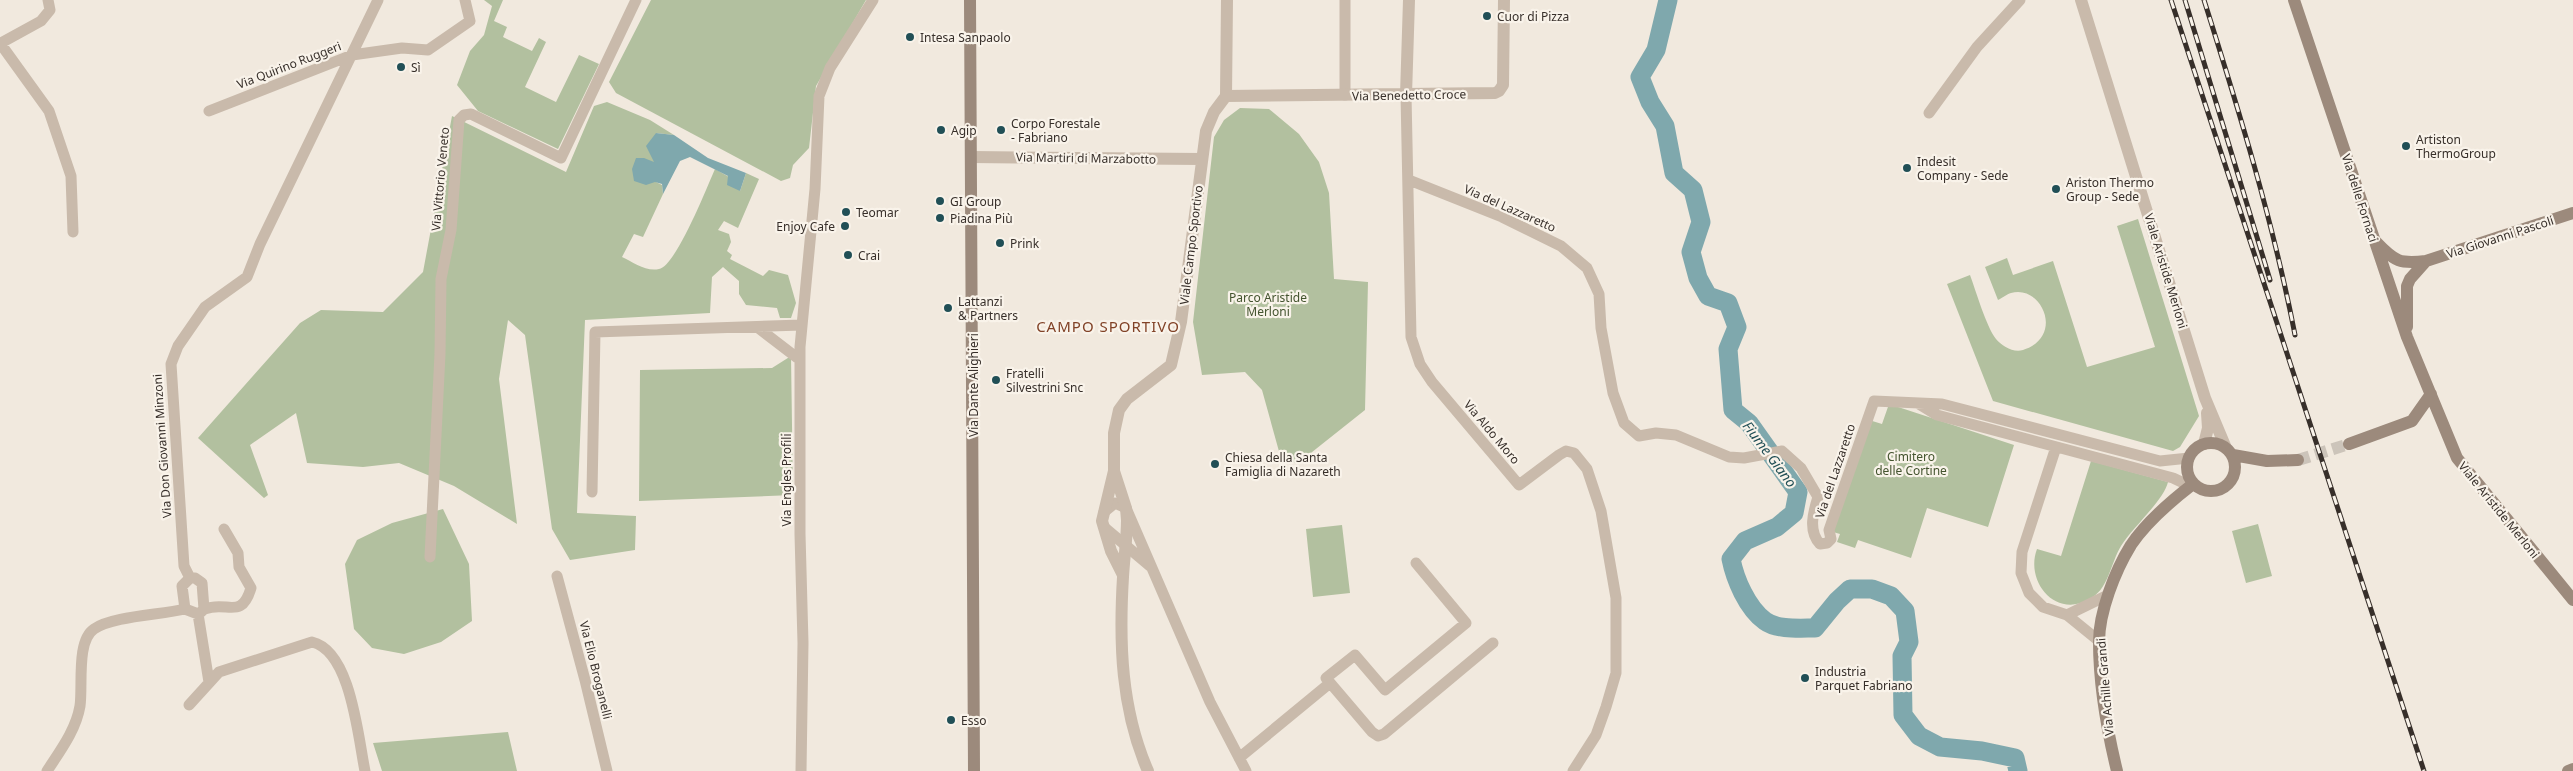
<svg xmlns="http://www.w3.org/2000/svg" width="2573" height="771" viewBox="0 0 2573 771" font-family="'Noto Sans',sans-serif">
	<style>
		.green { fill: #b2c09f }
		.water { fill: #7fa8ad }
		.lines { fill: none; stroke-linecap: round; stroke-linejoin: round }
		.river { stroke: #7fa8ad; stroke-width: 19 }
		.secondary-tunnel { stroke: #ccc4ba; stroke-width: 12; stroke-dasharray: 12 6; stroke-linecap: butt }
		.minor { stroke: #c9baab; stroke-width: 11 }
		.tertiary { stroke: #c9baab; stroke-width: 12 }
		.secondary { stroke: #9c8a7c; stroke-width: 12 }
		.rail-casing { stroke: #372f2a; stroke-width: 5 }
		.rail { stroke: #f9f3ea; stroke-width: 3; stroke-dasharray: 9; stroke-linecap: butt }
		.poi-dot { fill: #214f56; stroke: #f9f3ea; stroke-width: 2 }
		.labels { text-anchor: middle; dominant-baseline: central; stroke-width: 4.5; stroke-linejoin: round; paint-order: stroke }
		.poi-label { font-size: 12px; fill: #372f2a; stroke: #f9f3ea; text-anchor: start }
		.street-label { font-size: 12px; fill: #372f2a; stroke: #f9f3ea }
		.park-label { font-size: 12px; fill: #44542f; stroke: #f9f3ea }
		.water-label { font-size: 14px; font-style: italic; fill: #214f56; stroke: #f9f3ea }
		.quarter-label { font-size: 15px; letter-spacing: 1px; fill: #814227; stroke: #f9f3ea }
	</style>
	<rect width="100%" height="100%" fill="#f1e9de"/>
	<path class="green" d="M484 0H503L494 21 507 27 503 37 532 51 539 38 546 42 525 87 556 102 579 55 599 64 558 149 478 111 457 85 470 51 484 35 492 6Z
		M651 0H866L816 86 809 148 793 165 790 178 781 181 616 93 609 82Z
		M607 102 650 120 674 135 656 133V182L662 185 663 194 643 237 634 234 622 257C633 262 646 272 659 269 676 266 707 187 715 169L729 177 740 191 746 173 759 179 738 228 724 221 718 230 729 234 731 242 727 251 732 255 730 259 763 276 769 270 788 275 796 303 791 318H780L777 308 746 305 739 294V281L723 267 712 277 710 313 585 320 577 513 636 516 635 550 570 560 552 529 525 335 508 320 499 379 517 524 454 486 399 463 363 467 307 463 296 413 250 445 268 495 264 498 198 438 300 323 321 310 383 312 423 272 452 116 566 172 594 106Z
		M1240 108 1269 109 1299 134 1319 162 1329 193 1334 279 1368 282 1365 410 1297 464 1280 455 1262 390 1245 372 1202 375 1193 322 1214 137 1224 120Z
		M2138 219 2199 416 2180 447 2173 451 1993 401 1947 284 1970 275C1976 291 1986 326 1996 339 2002 346 2013 353 2023 350 2065 337 2042 284 2011 293 2007 294 2002 298 1998 300L1985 267 2007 258 2013 275 2053 261 2087 367 2155 347 2117 226Z
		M791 356 793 495 639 501 640 370 772 368Z
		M1889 404 2014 445 1988 527 1927 508 1911 558 1858 540 1855 548 1837 542 1840 534 1833 532 1869 420 1882 424Z
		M2091 461 2168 482C2164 500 2132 528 2121 546 2110 564 2109 590 2088 600 2054 618 2025 580 2037 549L2061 556Z
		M443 509 469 564 472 621 441 642 404 654 372 648 354 629 345 564 357 540 392 523Z
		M2258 524 2272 576 2246 583 2232 531Z
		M1342 525 1350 593 1313 597 1306 529Z
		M508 732 517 771H382L373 743Z"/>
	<path class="water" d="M656 133 674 135 708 158 746 173 740 191 727 185 728 176 690 157 680 161 663 194 662 184 655 182 646 185 634 181 632 169 636 158H644L654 162 646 146Z"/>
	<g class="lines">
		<path class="river" d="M1668 0 1656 50 1640 77 1650 102 1665 126 1674 173 1693 190 1701 222 1691 252 1698 278 1708 296 1728 303 1737 327 1728 349 1733 410 1749 423 1798 492 1794 513 1777 527 1745 541 1731 559C1735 579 1747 608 1765 621 1777 630 1800 628 1815 628L1837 601 1850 589H1872L1891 596 1905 611 1909 642 1902 656 1903 715 1919 736 1940 747 1982 751 2015 758 2018 771"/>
		<path class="secondary-tunnel" d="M2298 460 2349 444"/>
		<path class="minor" d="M1345 0V95
			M0 43 49 111 71 176 73 232
			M1 43 41 21 50 10 48 0
			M1406 95 1411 337 1420 364 1432 382 1519 485 1559 455 1566 451 1574 453 1587 469 1601 511 1616 598V673L1606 707 1596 735 1573 771
			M209 111 352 55 402 48 428 50 470 21 465 0
			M1929 113 1977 47 2020 0
			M1409 180 1502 217 1561 246 1587 268 1599 294 1601 328 1613 393 1624 423 1639 436 1656 433 1676 435 1729 457 1744 458 1782 451 1801 468 1818 497C1813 513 1808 531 1820 544L1827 543 1831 539 1829 530 1874 401 1942 404 2160 461 2189 458
			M757 327 800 360
			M1919 404 1937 415 2173 478 2190 486
			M2056 447 2022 552 2021 573 2029 593 2043 607 2067 615 2099 641
			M592 492 595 332 802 325
			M1104 512 1115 503 1126 508 1210 702 1246 771
			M1105 528 1150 566
			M430 557 440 354 441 279 451 230 459 120 464 115 471 114 561 158 636 0
			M1416 563 1466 623 1385 690 1355 655 1326 678 1372 732 1378 736 1384 734 1493 643
			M557 576 585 680 607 771
			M190 578 184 566 171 364 178 346 205 307 247 277 260 244 378 0
			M190 578H195L202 583 204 609
			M185 609 198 614C201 613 202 610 205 609 227 600 241 621 251 588L239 567 238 553 224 529
			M185 609 182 586 190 578
			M198 614 209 682
			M2067 615 2108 595
			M189 705 219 672 312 642C351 651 358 737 365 771
			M1239 758 1330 683
			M47 771C60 751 76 730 80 706 83 686 76 641 94 629 113 616 161 615 185 609
			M801 771 803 643 800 534V347L815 189 819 96 830 68 873 0"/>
		<path class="tertiary" d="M2081 0 2205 398 2226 448
			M1406 95 1409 0
			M1226 96 1495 93 1499 91 1503 85 1504 0
			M971 157 1202 159
			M2204 444 2208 428 2207 413
			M1114 471 1102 521 1111 551 1123 575
			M1148 771C1121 709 1119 643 1123 577 1124 558 1127 539 1127 520L1126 508 1114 471V433L1119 410 1127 399 1171 365 1181 322 1206 131 1214 112 1226 96 1227 0"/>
		<path class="secondary" d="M970 0 974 771
			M2294 0 2407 337 2457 458 2573 600
			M2376 242C2395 262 2400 264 2426 261L2573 213
			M2407 327V286L2410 279 2426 261
			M2187 467a24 24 0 1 1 48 0a24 24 0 1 1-48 0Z
			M2349 444 2412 421 2431 394
			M2233 455 2267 461 2298 460
			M2117 771C2107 730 2099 685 2099 642 2099 612 2115 571 2131 545 2147 521 2171 501 2193 484
			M2568 771 2573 769"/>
		<g class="rail-casing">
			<path id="rail" d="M2171 0 2424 771
				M2185 0 2270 280
				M2204 0C2239 111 2273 221 2295 335"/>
		</g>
		<use href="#rail" class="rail"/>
	</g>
	<g class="poi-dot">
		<circle cx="1487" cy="16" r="5"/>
		<circle cx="910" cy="37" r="5"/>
		<circle cx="401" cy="67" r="5"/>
		<circle cx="941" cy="130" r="5"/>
		<circle cx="1001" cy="130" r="5"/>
		<circle cx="2406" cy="146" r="5"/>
		<circle cx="1907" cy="168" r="5"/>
		<circle cx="2056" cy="189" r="5"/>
		<circle cx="940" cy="201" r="5"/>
		<circle cx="846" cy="212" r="5"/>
		<circle cx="940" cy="218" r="5"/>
		<circle cx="845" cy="226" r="5"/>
		<circle cx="1000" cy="243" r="5"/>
		<circle cx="848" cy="255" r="5"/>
		<circle cx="948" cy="308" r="5"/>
		<circle cx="996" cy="380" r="5"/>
		<circle cx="1215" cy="464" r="5"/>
		<circle cx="1805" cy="678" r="5"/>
		<circle cx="951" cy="720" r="5"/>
	</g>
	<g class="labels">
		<g class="poi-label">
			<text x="1497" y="16">Cuor di Pizza</text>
			<text x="920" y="37">Intesa Sanpaolo</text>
			<text x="411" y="67">Sì</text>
			<text x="1011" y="123">Corpo Forestale<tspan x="1011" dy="14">- Fabriano</tspan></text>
			<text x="951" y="130">Agip</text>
			<text x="2416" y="139">Artiston<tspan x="2416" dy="14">ThermoGroup</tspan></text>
			<text x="1917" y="161">Indesit<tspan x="1917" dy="14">Company - Sede</tspan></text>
			<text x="2066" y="182">Ariston Thermo<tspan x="2066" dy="14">Group - Sede</tspan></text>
			<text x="950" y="201">GI Group</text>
			<text x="856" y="212">Teomar</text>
			<text x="950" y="218">Piadina Più</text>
			<text x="835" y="226" text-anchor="end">Enjoy Cafe</text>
			<text x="1010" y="243">Prink</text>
			<text x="858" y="255">Crai</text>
			<text x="958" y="301">Lattanzi<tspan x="958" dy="14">&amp; Partners</tspan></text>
			<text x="1006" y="373">Fratelli<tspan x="1006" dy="14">Silvestrini Snc</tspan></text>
			<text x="1225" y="457">Chiesa della Santa<tspan x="1225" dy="14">Famiglia di Nazareth</tspan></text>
			<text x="1815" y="671">Industria<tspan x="1815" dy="14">Parquet Fabriano</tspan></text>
			<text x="961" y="720">Esso</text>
		</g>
		<g class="street-label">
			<text transform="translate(289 65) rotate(-21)">Via Quirino Ruggeri</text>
			<text transform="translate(1409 95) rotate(-1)">Via Benedetto Croce</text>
			<text transform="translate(1086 158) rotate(1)">Via Martiri di Marzabotto</text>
			<text transform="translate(440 179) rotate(-85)">Via Vittorio Veneto</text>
			<text transform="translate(2360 198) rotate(72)">Via delle Fornaci</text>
			<text transform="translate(1510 208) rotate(24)">Via del Lazzaretto</text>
			<text transform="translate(2500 237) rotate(-18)">Via Giovanni Pascoli</text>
			<text transform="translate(1191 245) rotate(-83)">Viale Campo Sportivo</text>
			<text transform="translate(2166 271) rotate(73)">Viale Aristide Merloni</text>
			<text transform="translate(973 385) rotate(-90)">Via Dante Alighieri</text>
			<text transform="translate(1492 432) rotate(50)">Via Aldo Moro</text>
			<text transform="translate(162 446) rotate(-94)">Via Don Giovanni Minzoni</text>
			<text transform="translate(1835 471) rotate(-71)">Via del Lazzaretto</text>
			<text transform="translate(786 480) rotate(-90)">Via Engles Profili</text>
			<text transform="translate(2499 510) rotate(51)">Viale Aristide Merloni</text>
			<text transform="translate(596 670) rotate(76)">Via Elio Broganelli</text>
			<text transform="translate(2105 687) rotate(-95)">Via Achille Grandi</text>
		</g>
		<g class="park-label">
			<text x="1268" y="297">Parco Aristide<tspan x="1268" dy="14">Merloni</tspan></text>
			<text x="1911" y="456">Cimitero<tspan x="1911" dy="14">delle Cortine</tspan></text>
		</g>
		<g class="water-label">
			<text transform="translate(1770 454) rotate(53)">Fiume Giano</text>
		</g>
		<g class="quarter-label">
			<text x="1108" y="326">CAMPO SPORTIVO</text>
		</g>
	</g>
</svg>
